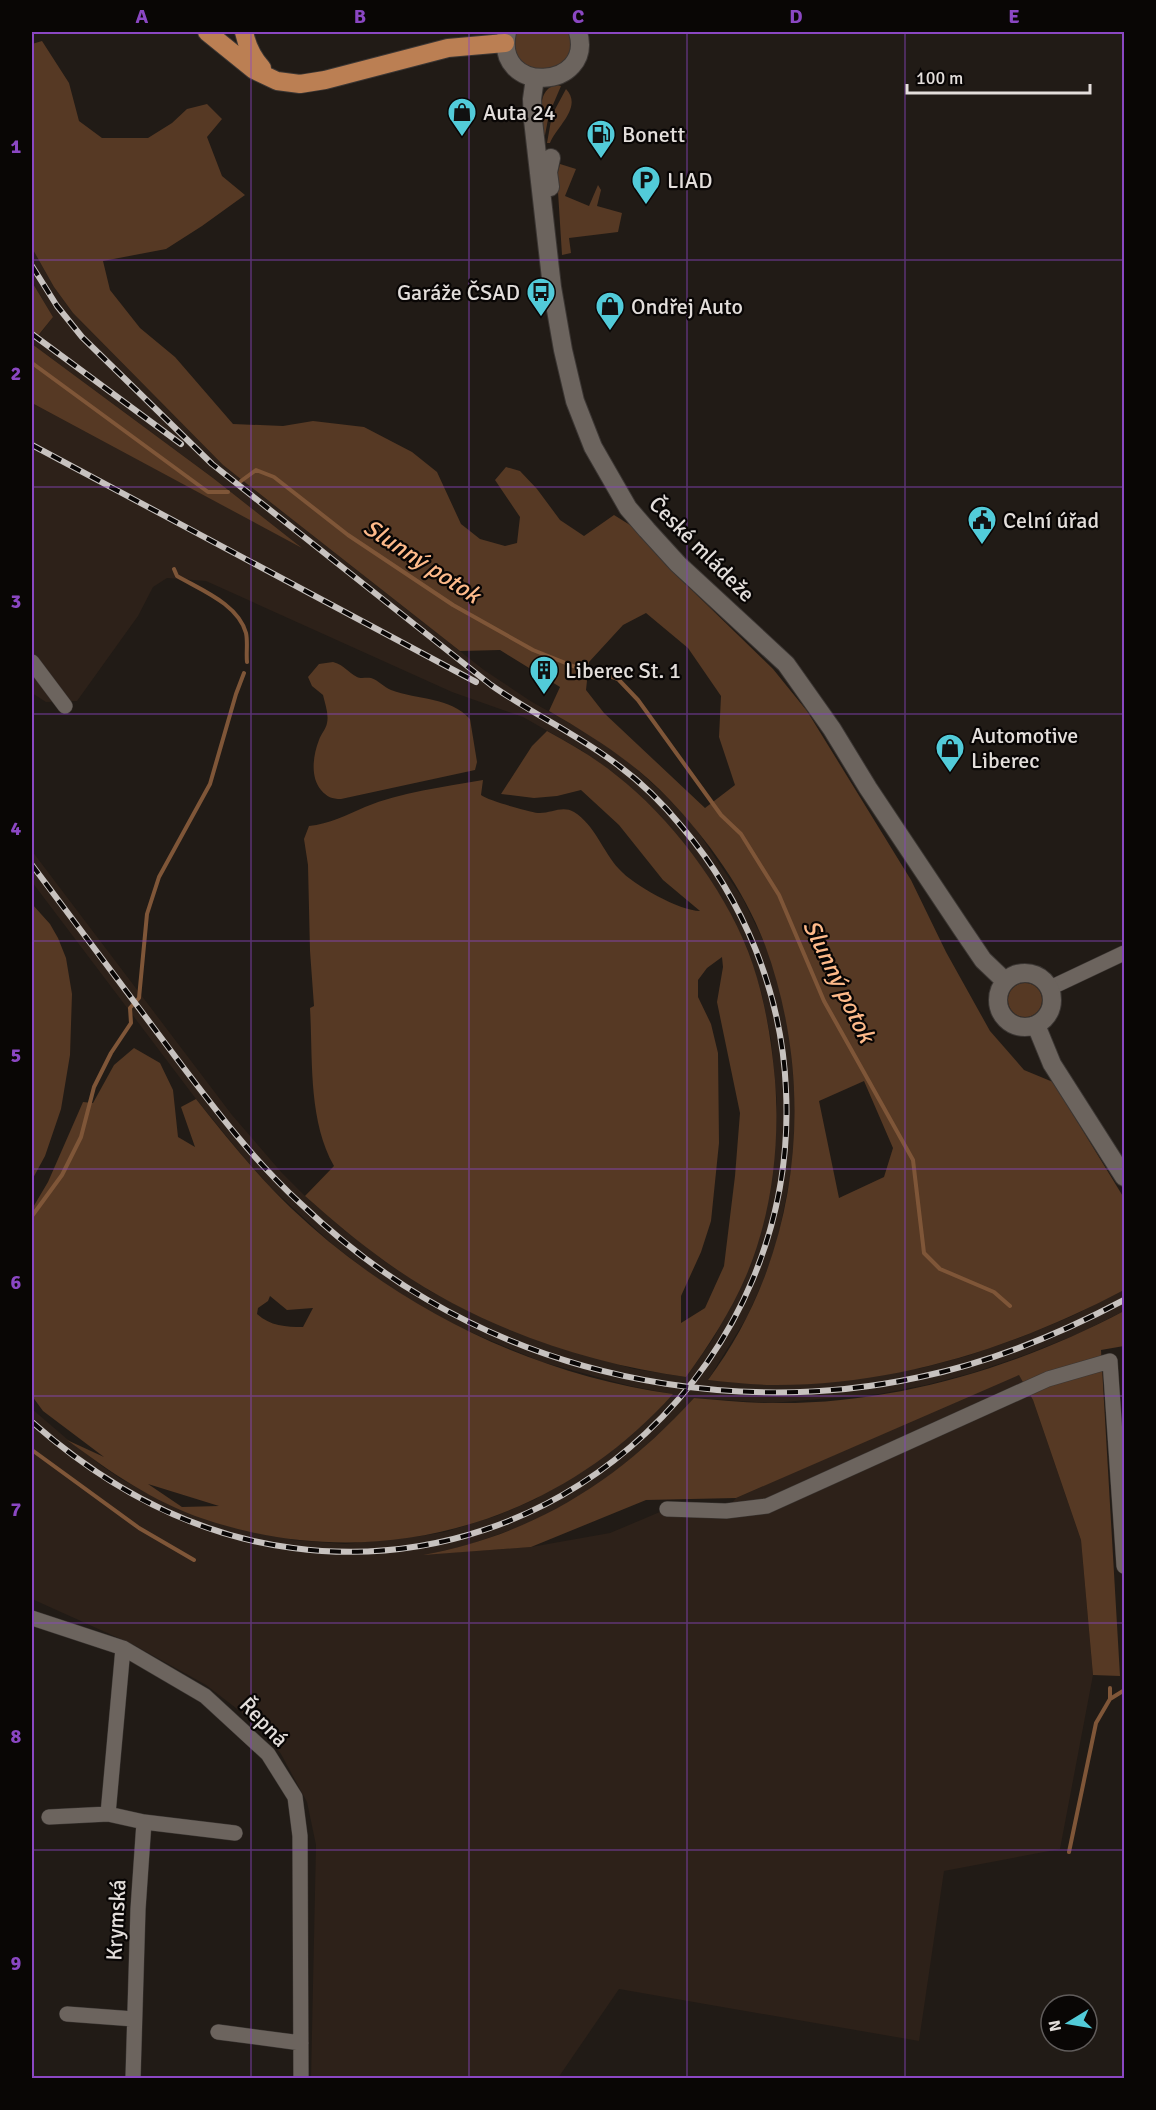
<svg xmlns="http://www.w3.org/2000/svg" width="1156" height="2110" viewBox="0 0 1156 2110" font-family="Signika,sans-serif">
	<style>
		.built { fill: #2d2119 }
		.green { fill: #563924; fill-rule: evenodd }
		.lines { fill: none; stroke-linecap: round; stroke-linejoin: round }
		.stream { stroke: #7f5638; stroke-width: 4 }
		.minor-casing { stroke: #3b3633; stroke-width: 16 }
		.tertiary-casing { stroke: #3b3633; stroke-width: 20 }
		.trunk-casing { stroke: #3b3633; stroke-width: 20 }
		.minor { stroke: #6c645e; stroke-width: 15 }
		.tertiary { stroke: #6c645e; stroke-width: 18 }
		.trunk { stroke: #bb7f53; stroke-width: 18 }
		.rail-casing { stroke: #c7c2bf; stroke-width: 6 }
		.rail { stroke: #090605; stroke-width: 4; stroke-dasharray: 11; stroke-linecap: butt }
		.grid { fill: none; stroke: #8b47c3; stroke-width: 1.5; stroke-opacity: 0.55 }
		.labels { text-anchor: middle; dominant-baseline: central; stroke-width: 4.5; stroke-linejoin: round; paint-order: stroke }
		.poi-label { font-size: 22px; fill: #e3dedb; stroke: #090605; text-anchor: start }
		.street-label { font-size: 22px; fill: #e3dedb; stroke: #090605 }
		.water-label { font-size: 24px; font-style: italic; fill: #feba8a; stroke: #090605 }
		.neatline { fill: none; stroke: #8b47c3; stroke-width: 2 }
		.grid-label { font-size: 20px; text-anchor: middle; font-weight: bold; fill: #8b47c3 }
	</style>
	<rect width="100%" height="100%" fill="#211b16"/>
	<path class="built" d="M32 248 54 287 73 313 223 465 484 670 532 702 591 735 628 761 667 797 694 826 743 899 765 944 780 990 790 1037 795 1101 793 1163 777 1243 763 1281 747 1317 708 1380 772 1385 922 1368 967 1356 1019 1338 1070 1317 1124 1290V1311L1078 1334 1025 1355 972 1373 926 1385 879 1394 772 1403 694 1398 672 1422 633 1457 596 1486 570 1502 525 1525 502 1533 472 1544 430 1554 531 1547 610 1533 667 1509 726 1510 736 1498 1019 1374 1033 1400 1081 1540 1093 1675 1060 1849 944 1871 919 2041 619 1989 558 2078H311L316 1845 307 1802 281 1754 258 1725 206 1685 134 1645 32 1599V1409L67 1439 102 1466 121 1479 168 1504 293 1540 345 1544 421 1536 445 1532 496 1516 536 1499 672 1394 630 1386 542 1362 463 1329 421 1307 376 1278 332 1244 269 1186 241 1154 196 1099 32 882V851L232 1115 282 1173 305 1196 344 1230 387 1263 430 1291 471 1312 548 1344 634 1369 686 1377 713 1339 730 1308 746 1274 759 1238 768 1199 777 1102 771 1039 762 995 748 950 727 908 702 869 679 838 654 810 616 775 581 750 523 717 452 692 206 581 167 578 153 587 138 616 77 701 46 702 32 693V403L298 545 213 478 32 344 53 317 32 282Z"/>
	<path class="green" d="M516 32H569C586 79 502 84 516 32Z
		M42 41 69 83 79 121 102 138H148L172 123 187 109 207 104 222 119 207 137 222 176 245 195 202 226 166 249 103 261 110 290 140 328 175 357 233 424 283 426 313 421 364 427 412 452 437 472 461 524 480 539 505 546 517 543 520 517 495 480 506 467 520 471 537 489 560 520 584 536 614 515 638 530 667 566 773 669 807 711 911 880 946 952 990 1031 1024 1070 1053 1082 1124 1198V1290C1016 1347 895 1386 772 1385 750 1385 729 1382 708 1380 800 1257 818 1089 765 945 745 891 708 840 669 799 634 762 592 736 549 711L560 687 500 650 460 651 223 465 73 313 54 287 32 248V44ZM646 613 688 648 721 696 719 737 735 785 705 808 604 713 586 690 589 662 623 625ZM864 1081 893 1148 884 1177 839 1198 819 1101Z
		M557 85 561 86 549 114 545 135 542 136C542 121 535 88 557 85Z
		M566 89C583 107 557 126 550 143H547L552 115Z
		M560 164 576 169 565 196 589 206 598 185 601 190 597 206 622 213 618 232 569 238 571 253 562 255 557 176Z
		M32 282 53 317 32 343Z
		M32 344 213 478 302 548 32 403Z
		M333 662C346 666 347 672 357 677 361 679 366 677 371 678 378 680 384 687 391 690 418 700 450 697 470 719L477 762 475 770 341 799C332 799 327 797 321 790 310 777 313 755 319 740 321 734 326 729 327 723 329 714 325 704 323 695L312 686 308 677 319 664Z
		M547 731C571 744 595 758 616 775 670 817 723 887 748 951 764 993 771 1036 775 1080 780 1145 772 1215 746 1276 730 1313 709 1345 686 1377 580 1362 474 1325 386 1262 358 1242 331 1219 305 1196L334 1166C308 1120 313 1060 310 1008L314 1006 310 951 308 865 304 839 309 826C329 824 347 815 365 807 401 792 444 787 483 780L481 795C489 801 527 811 538 813 550 814 562 805 574 812 595 825 603 852 619 869 633 885 680 911 700 911L663 880 619 825 581 790 557 796 534 798 501 794 532 746ZM722 957 723 967 717 1002 740 1113 735 1176 724 1266 705 1308 681 1323V1296L701 1252 711 1221 719 1143 718 1053 711 1024 698 997V980L707 968Z
		M32 904 50 924 58 938 66 958 72 994 70 1055 61 1109 45 1156 32 1180Z
		M1008 1000a17 17 0 1 1 34 0a17 17 0 1 1-34 0Z
		M134 1048 160 1063 173 1090 178 1137 195 1147 181 1107 196 1099C226 1137 256 1174 291 1208 395 1307 530 1374 673 1394 554 1527 373 1576 204 1519 153 1502 109 1471 67 1440L104 1457 43 1411 32 1396V1209L48 1182 83 1102 93 1103 114 1065ZM270 1296 287 1310 313 1308 303 1327C286 1327 270 1326 257 1314L258 1308 268 1301ZM148 1484 219 1506 182 1507Z
		M1124 1311V1346L1101 1350 1120 1676 1093 1675 1081 1540 1033 1400 1019 1375 736 1498 646 1500 531 1547 423 1555C535 1534 618 1481 694 1398 720 1400 746 1403 771 1403 893 1405 1018 1367 1124 1311Z"/>
	<g class="lines">
		<path class="stream" d="M32 363 208 492H228
			M241 481 256 470 274 477 348 535 453 605 533 650 578 668 597 671
			M174 569 177 576C201 590 238 604 246 633 248 642 246 653 247 662
			M604 674 618 679 638 700 721 815 741 834 779 895 824 1001 913 1160 924 1253 940 1269 994 1292 1010 1306
			M32 1216 62 1175 81 1137 94 1087 111 1053 131 1023 130 1008 139 998 147 914 159 877 210 784 236 694 244 673
			M32 1450 139 1528 194 1560
			M1110 1688V1699L1123 1691
			M1069 1852 1096 1723 1110 1699"/>
		<g class="minor-casing">
			<path id="minor" d="M32 662 65 706
				M1050 988 1124 953
				M667 1509 726 1511 767 1506 1048 1379 1110 1361 1124 1566
				M32 1618 123 1648 205 1696 268 1754 295 1797 300 1836 301 2078
				M123 1648 108 1814 144 1822 138 1909 133 2078
				M49 1817 108 1814
				M144 1822 235 1833
				M67 2014 134 2019
				M218 2032 301 2043"/>
		</g>
		<g class="tertiary-casing">
			<path id="tertiary" d="M507 32C493 96 595 90 578 32
				M535 78 532 99 533 120 552 287 563 350 575 401 593 447 628 508 647 530 678 564 786 664 832 729 868 788 962 929 983 960 1005 981
				M550 187 548 172 551 158
				M998 1000a27 27 0 1 1 54 0a27 27 0 1 1-54 0Z
				M1036 1025 1052 1064 1124 1177"/>
		</g>
		<g class="trunk-casing">
			<path id="trunk" d="M207 32 254 70 277 81 300 84 325 80 448 48 505 43
				M244 32C247 46 252 57 262 68"/>
		</g>
		<use href="#minor" class="minor"/>
		<use href="#tertiary" class="tertiary"/>
		<use href="#trunk" class="trunk"/>
		<g class="rail-casing">
			<path id="rail" d="M32 266 57 306 82 337 212 464 491 685C532 714 579 735 619 766 642 783 664 805 682 827 744 900 782 994 786 1090 799 1359 563 1584 293 1548 192 1535 107 1488 32 1422
				M32 334 181 444
				M32 445 476 682
				M32 865C78 927 125 989 171 1051 211 1104 251 1158 300 1203 338 1239 381 1273 426 1299 573 1385 754 1413 920 1377 992 1362 1060 1334 1124 1300"/>
		</g>
		<use href="#rail" class="rail"/>
	</g>
	<path class="grid" d="M251 32V2078M469 32V2078M687 32V2078M905 32V2078M32 260H1124M32 487H1124M32 714H1124M32 941H1124M32 1169H1124M32 1396H1124M32 1623H1124M32 1850H1124"/>
	<defs>
		<g id="shop-pin" transform="scale(1.5)"><path d="M0 17L-7.5 6A9.5 9.5 0 1 1 7.5 6Z" fill="#52cbd9" stroke="#090605"/><path d="M-5-2.5h2.3a2.7 3.5 0 0 1 5.4 0H5L5.5 6h-11ZM-1.5-2.5h3a1.5 2.3 0 0 0-3 0Z" fill="#111"/></g>
		<g id="fuel-pin" transform="scale(1.5)"><path d="M0 17L-7.5 6A9.5 9.5 0 1 1 7.5 6Z" fill="#52cbd9" stroke="#090605"/><path d="M-5.5-6h7V0h2V4h1.3V-2.5L3-4.5l.8-.8L6-3V5H2.5V1h-1V6h-7ZM-4.2-4.7v3.2H.2V-4.7Z" fill="#111"/></g>
		<g id="parking-pin" transform="scale(1.5)"><path d="M0 17L-7.5 6A9.5 9.5 0 1 1 7.5 6Z" fill="#52cbd9" stroke="#090605"/><path d="M-3.5-5.5H1a3.5 3.5 0 0 1 0 7H-1V5.5H-3.5ZM-1-3.4V-.6H.8a1.4 1.4 0 0 0 0-2.8Z" fill="#111"/></g>
		<g id="bus-pin" transform="scale(1.5)"><path d="M0 17L-7.5 6A9.5 9.5 0 1 1 7.5 6Z" fill="#52cbd9" stroke="#090605"/><path d="M-5-6H5V4H4V6H2V4H-2V6H-4V4H-5ZM-3.5-4V0h7V-4ZM-3.5 1.2v1.5H-2V1.2ZM2 1.2v1.5H3.5V1.2Z" fill="#111"/></g>
		<g id="civic-pin" transform="scale(1.5)"><path d="M0 17L-7.5 6A9.5 9.5 0 1 1 7.5 6Z" fill="#52cbd9" stroke="#090605"/><path d="M-.6-6.5H3V-4.5H.6V-3L4-1V1h2V6H-6V1h2V-1L-.6-3ZM-1.2 2.5V6h2.4V2.5Z" fill="#111"/></g>
		<g id="building-pin" transform="scale(1.5)"><path d="M0 17L-7.5 6A9.5 9.5 0 1 1 7.5 6Z" fill="#52cbd9" stroke="#090605"/><path d="M-4-6H4V6H1V3H-1V6H-4ZM-2.5-4.3h1.7v1.8h-1.7ZM.8-4.3h1.7v1.8H.8ZM-2.5-1h1.7V.8h-1.7ZM.8-1h1.7V.8H.8Z" fill="#111"/></g>
	</defs>
	<g fill-rule="evenodd">
		<use href="#shop-pin" x="462" y="112"/>
		<use href="#fuel-pin" x="601" y="134"/>
		<use href="#parking-pin" x="646" y="180"/>
		<use href="#bus-pin" x="541" y="292"/>
		<use href="#shop-pin" x="610" y="306"/>
		<use href="#civic-pin" x="982" y="520"/>
		<use href="#building-pin" x="544" y="670"/>
		<use href="#shop-pin" x="950" y="748"/>
	</g>
	<g class="labels">
		<g class="poi-label">
			<text x="483" y="112">Auta 24</text>
			<text x="622" y="134">Bonett</text>
			<text x="667" y="180">LIAD</text>
			<text x="520" y="292" text-anchor="end">Garáže ČSAD</text>
			<text x="631" y="306">Ondřej Auto</text>
			<text x="1003" y="520">Celní úřad</text>
			<text x="565" y="670">Liberec St. 1</text>
			<text x="971" y="735">Automotive<tspan x="971" dy="25">Liberec</tspan></text>
		</g>
		<g class="street-label">
			<text transform="translate(702 549) rotate(45)">České mládeže</text>
			<text transform="translate(264 1722) rotate(46)">Řepná</text>
			<text transform="translate(116 1920) rotate(-87)">Krymská</text>
		</g>
		<g class="water-label">
			<text transform="translate(422 561) rotate(33)">Slunný potok</text>
			<text transform="translate(839 981) rotate(64)">Slunný potok</text>
		</g>
	</g>
	<rect width="1156" height="2110" fill="none" stroke="#090605" stroke-width="66"/>
	<g transform="translate(1069 2023) rotate(259)"><circle r="28" fill="#090605" stroke="#605c5b" stroke-width="1.5"/>
	<path d="M0-4.5L10 22L0 15L-10 22Z" fill="#52cbd9"/>
	<text y="-9" font-size="16" font-weight="bold" text-anchor="middle" fill="#e3dedb">N</text>
	</g>
	<path d="M907 84v9h183v-9" fill="none" stroke="#e3dedb" stroke-width="3"/>
	<text x="916" y="84" font-size="18" fill="#e3dedb" stroke="#090605" stroke-width="4.5" paint-order="stroke">100 m</text>
	<rect x="33" y="33" width="1090" height="2044" class="neatline"/>
	<g class="grid-label">
		<text x="142" y="23">A</text>
		<text x="360" y="23">B</text>
		<text x="578" y="23">C</text>
		<text x="796" y="23">D</text>
		<text x="1014" y="23">E</text>
		<text x="16" y="153">1</text>
		<text x="16" y="380">2</text>
		<text x="16" y="608">3</text>
		<text x="16" y="835">4</text>
		<text x="16" y="1062">5</text>
		<text x="16" y="1289">6</text>
		<text x="16" y="1516">7</text>
		<text x="16" y="1743">8</text>
		<text x="16" y="1970">9</text>
	</g>
</svg>
